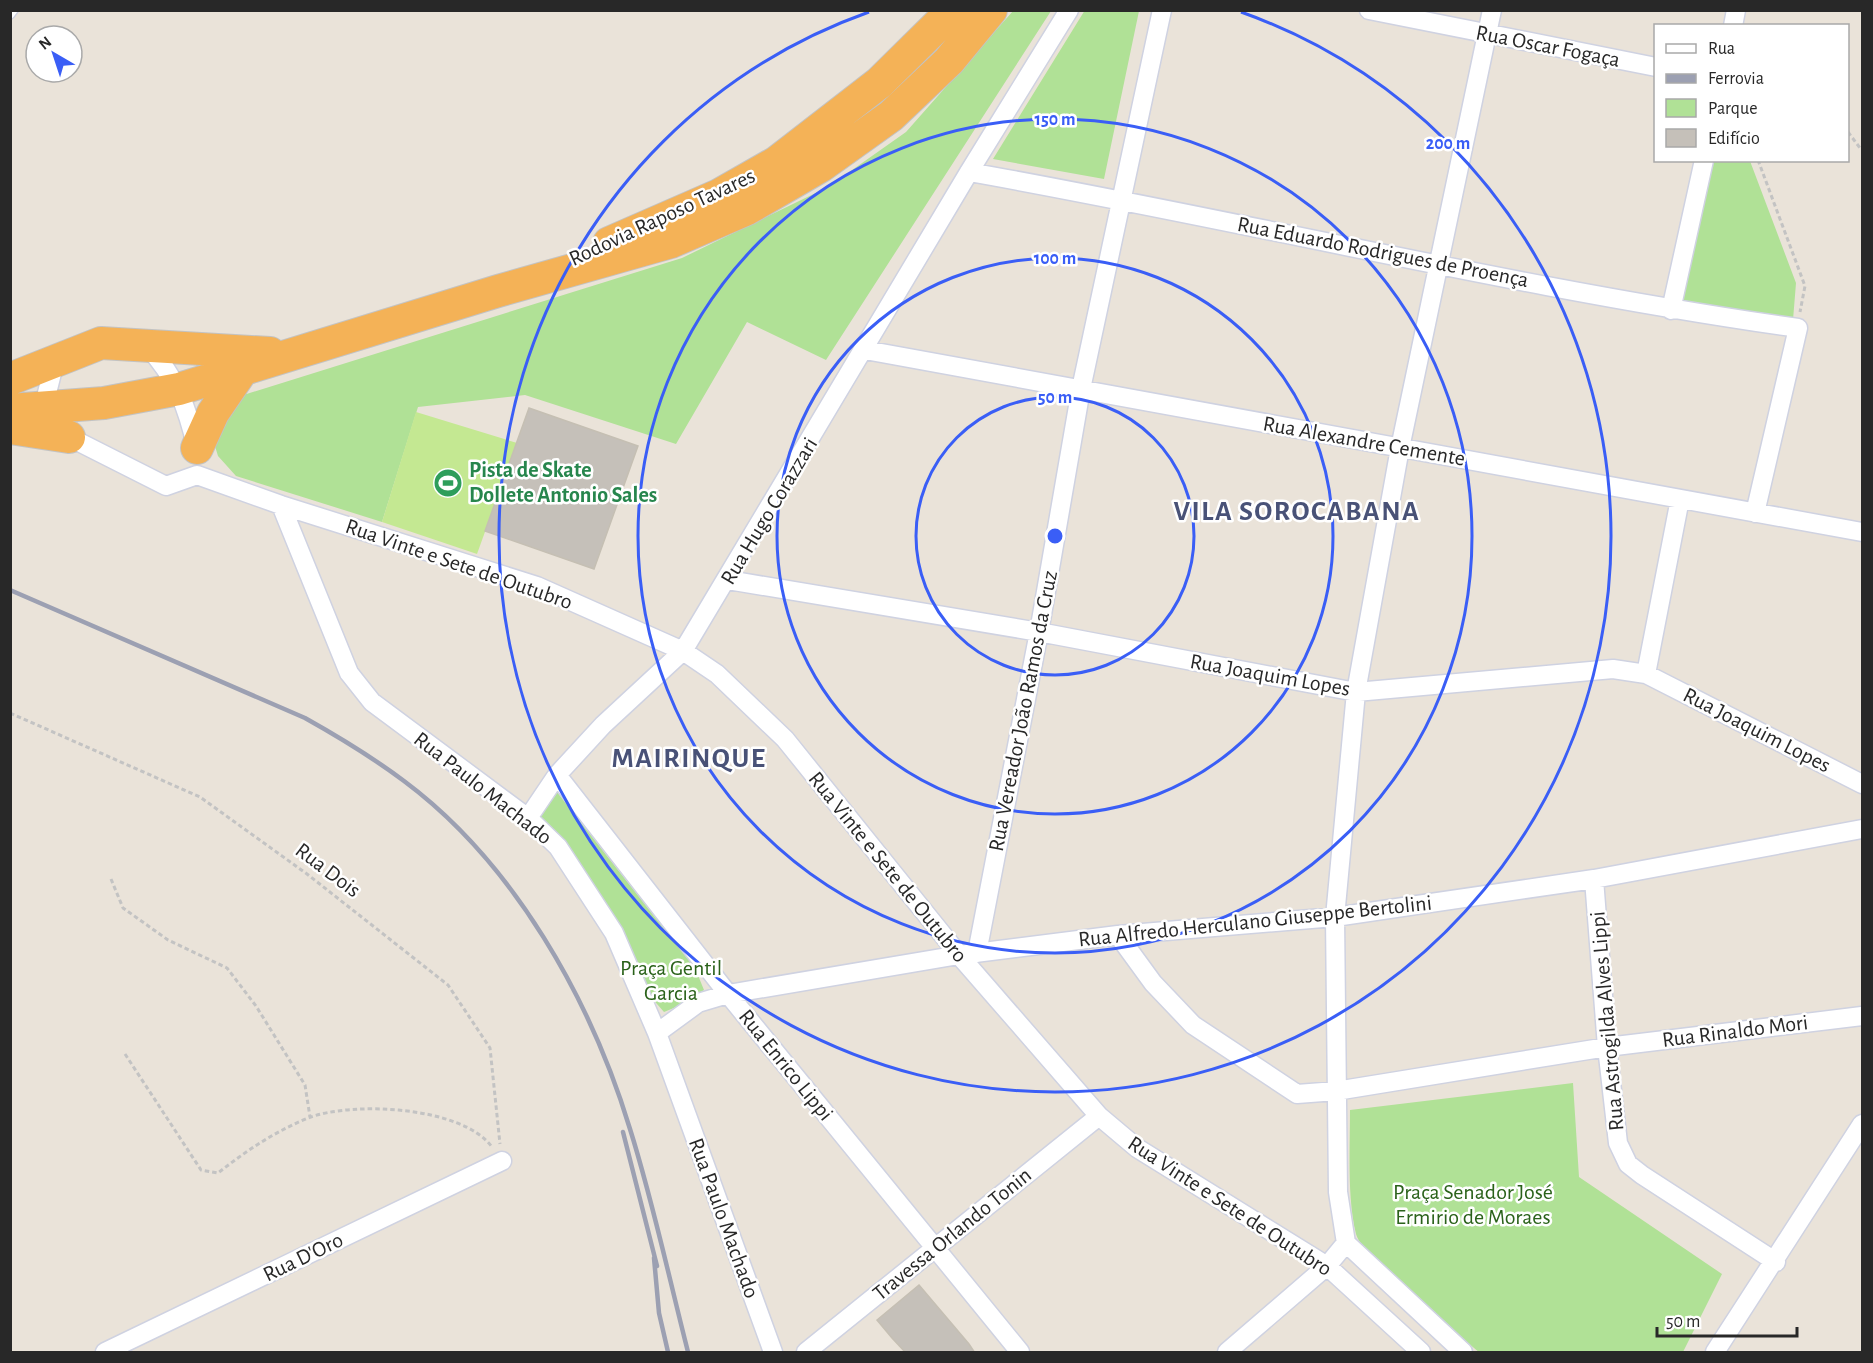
<svg xmlns="http://www.w3.org/2000/svg" width="1873" height="1363" viewBox="0 0 1873 1363" font-family="'Alegreya Sans',sans-serif">
	<style>
		.green { fill: #b0e196 }
		.pitch { fill: #c4e892 }
		.building { fill: #c5c0b9; stroke: #c5bfb3; stroke-width: 1.5 }
		.lines { fill: none; stroke-linecap: round; stroke-linejoin: round }
		.service-casing { stroke: #cfd2e1; stroke-width: 12 }
		.minor-casing { stroke: #cfd2e1; stroke-width: 21 }
		.trunk-casing { stroke: #c3c3c3; stroke-width: 34 }
		.path { stroke: #c3c3c3; stroke-width: 3; stroke-dasharray: 4.5 3; stroke-linecap: butt }
		.service { stroke: #fff; stroke-width: 9 }
		.minor { stroke: #fff; stroke-width: 18 }
		.trunk { stroke: #f4b257; stroke-width: 32 }
		.rail { stroke: #9ca0b2; stroke-width: 4.5 }
		.ring { fill: none; stroke: #3a5ef6; stroke-width: 3 }
		.labels { text-anchor: middle; dominant-baseline: central; stroke-width: 5; stroke-linejoin: round; paint-order: stroke }
		.street-label { font-size: 22px; fill: #282828; stroke: #fff }
		.leisure-label { font-size: 22px; font-weight: bold; fill: #27864d; stroke: #fff; text-anchor: start }
		.park-label { font-size: 22px; fill: #2a621a; stroke: #fff }
		.district-label { font-size: 28px; font-weight: bold; letter-spacing: 1.5px; fill: #495277; stroke: #fff }
		.centre { fill: #3a5ef6; stroke: #fff; stroke-width: 3 }
		.ring-label { font-size: 18px; text-anchor: middle; font-weight: bold; fill: #3a5ef6; stroke: #fff; stroke-width: 5; stroke-linejoin: round; paint-order: stroke }
	</style>
	<rect width="100%" height="100%" fill="#eae3d9"/>
	<path class="green" d="M1085 10 1139 11 1104 179 993 159Z
		M1013 11H1051L826 360 747 322 676 444 525 395 418 407 382 522 236 476 218 456 214 443 237 397 682 258 828 187 906 132Z
		M1711 161H1750L1796 283 1793 320 1676 303Z
		M557 792 695 968 704 990 686 1003 664 1012 650 996 537 815Z
		M1573 1083 1579 1177 1722 1274 1683 1352H1479C1455 1332 1363 1260 1356 1234 1347 1197 1350 1149 1350 1110Z"/>
	<path class="pitch" d="M416 412 517 443 477 554 382 522Z"/>
	<path class="building" d="M529 408 638 446 594 569 485 531Z
		M919 1285 969 1344 975 1353H906L892 1338 877 1320Z"/>
	<g class="lines">
		<g class="service-casing">
			<path id="service" d="M10 14 13 10"/>
		</g>
		<g class="minor-casing">
			<path id="minor" d="M1369 10 1656 67
				M1733 26 1736 10
				M969 172C1246 221 1520 289 1798 328L1755 513
				M1671 310 1704 160
				M147 346C177 378 187 407 197 449
				M865 350 1862 532
				M55 361 47 393 50 409 69 437 166 486 197 475 281 505 537 586 683 651 717 674 785 739 959 955 1099 1116 1137 1148 1327 1266 1421 1352
				M281 505 349 673 372 702 528 818 558 847 614 933 657 1033 773 1352
				M728 580 1039 632 1356 692 1613 669 1646 674 1862 784
				M1646 674 1680 499
				M557 775 728 994 1020 1352
				M528 818 557 775 603 725 683 651 969 172 1069 10
				M1594 879 1607 1047 1618 1143 1628 1164 1642 1175 1776 1262
				M1118 935 1153 983 1193 1025 1297 1094 1336 1091 1607 1047 1862 1016
				M977 953 1039 632 1081 389 1162 10
				M657 1033 698 1003 728 994 959 955 1118 935 1335 917 1594 879 1862 829
				M1346 1243 1463 1352
				M105 1352 502 1161
				M806 1352 1099 1116
				M1227 1352 1327 1266 1346 1243 1338 1192 1335 917 1356 692 1400 448 1492 10
				M1715 1352 1862 1124"/>
		</g>
		<g class="trunk-casing">
			<path id="trunk" d="M609 243 719 195 777 162 879 83 953 10
				M10 379 101 343 270 353
				M10 410 104 403 179 389 498 291 671 242 747 209 821 166 891 116 949 61 991 10
				M10 428 69 437
				M197 448 213 413 243 369"/>
		</g>
		<path class="path" d="M1848 132 1860 148
			M1758 160 1805 286 1800 312
			M10 713 200 797 307 874 448 985 490 1048 500 1144
			M111 879 123 908 168 940 227 968 256 1006 305 1085 310 1117
			M125 1054 201 1170 218 1173C246 1151 274 1132 308 1118 352 1101 462 1106 492 1147"/>
		<use href="#service" class="service"/>
		<use href="#minor" class="minor"/>
		<use href="#trunk" class="trunk"/>
		<path class="rail" d="M10 590 305 718C339 737 372 757 404 781 514 863 591 1000 630 1129 653 1202 669 1278 688 1352
			M623 1132 657 1266
			M654 1258 659 1313 668 1352"/>
	</g>
	<g class="ring">
		<circle cx="1055" cy="536" r="139"/>
		<circle cx="1055" cy="536" r="278"/>
		<circle cx="1055" cy="536" r="417"/>
		<path d="M1241 12A556 556 0 1 1 869 12"/>
	</g>
	<defs>
		<g id="stadium-disc" transform="scale(1.5)"><circle r="9.5" fill="#2e9e5b" stroke="#fff"/><path d="M0-5a6.5 5 0 1 0 0 10a6.5 5 0 1 0 0-10ZM-3.5-1.8h7v3.6h-7Z" fill="#fff"/></g>
	</defs>
	<g fill-rule="evenodd">
		<use href="#stadium-disc" x="448" y="483"/>
	</g>
	<g class="labels">
		<g class="street-label">
			<text transform="translate(1548 46) rotate(11)">Rua Oscar Fogaça</text>
			<text transform="translate(662 217) rotate(-25)">Rodovia Raposo Tavares</text>
			<text transform="translate(1383 252) rotate(11)">Rua Eduardo Rodrigues de Proença</text>
			<text transform="translate(1364 441) rotate(10)">Rua Alexandre Cemente</text>
			<text transform="translate(769 511) rotate(-59)">Rua Hugo Corazzari</text>
			<text transform="translate(459 564) rotate(19)">Rua Vinte e Sete de Outubro</text>
			<text transform="translate(1270 675) rotate(10)">Rua Joaquim Lopes</text>
			<text transform="translate(1023 711) rotate(-79)">Rua Vereador João Ramos da Cruz</text>
			<text transform="translate(1757 730) rotate(27)">Rua Joaquim Lopes</text>
			<text transform="translate(483 788) rotate(38)">Rua Paulo Machado</text>
			<text transform="translate(888 867) rotate(51)">Rua Vinte e Sete de Outubro</text>
			<text transform="translate(328 870) rotate(37)">Rua Dois</text>
			<text transform="translate(1255 921) rotate(-6)">Rua Alfredo Herculano Giuseppe Bertolini</text>
			<text transform="translate(1607 1021) rotate(-95)">Rua Astrogilda Alves Lippi</text>
			<text transform="translate(1735 1031) rotate(-7)">Rua Rinaldo Mori</text>
			<text transform="translate(786 1065) rotate(51)">Rua Enrico Lippi</text>
			<text transform="translate(1230 1206) rotate(33)">Rua Vinte e Sete de Outubro</text>
			<text transform="translate(724 1218) rotate(70)">Rua Paulo Machado</text>
			<text transform="translate(952 1234) rotate(-39)">Travessa Orlando Tonin</text>
			<text transform="translate(303 1257) rotate(-26)">Rua D'Oro</text>
		</g>
		<g class="leisure-label">
			<text x="469" y="470">Pista de Skate<tspan x="469" dy="25">Dollete Antonio Sales</tspan></text>
		</g>
		<g class="park-label">
			<text x="671" y="968">Praça Gentil<tspan x="671" dy="25">Garcia</tspan></text>
			<text x="1473" y="1192">Praça Senador José<tspan x="1473" dy="25">Ermirio de Moraes</tspan></text>
		</g>
		<g class="district-label">
			<text x="1297" y="512">VILA SOROCABANA</text>
			<text x="689" y="759">MAIRINQUE</text>
		</g>
	</g>
	<circle cx="1055" cy="536" r="9" class="centre"/>
	<g class="ring-label">
		<text x="1055" y="125">150 m</text>
		<text x="1448" y="149">200 m</text>
		<text x="1055" y="264">100 m</text>
		<text x="1055" y="403">50 m</text>
	</g>
	<rect width="1873" height="1363" fill="none" stroke="#282828" stroke-width="24"/>
	<rect x="1654" y="24" width="195" height="138" fill="#ffffff" stroke="#a9a9a9" stroke-width="1.5"/>
	<rect x="1666" y="44" width="30" height="9" fill="#ffffff" stroke="#a9a9a9" stroke-width="1.5"/>
	<text x="1708" y="54" font-size="18" fill="#282828">Rua</text>
	<rect x="1666" y="74" width="30" height="9" fill="#9ca0b2" stroke="#a9a9a9" stroke-width="1.5"/>
	<text x="1708" y="84" font-size="18" fill="#282828">Ferrovia</text>
	<rect x="1666" y="99" width="30" height="18" fill="#b0e196" stroke="#a9a9a9" stroke-width="1.5"/>
	<text x="1708" y="114" font-size="18" fill="#282828">Parque</text>
	<rect x="1666" y="129" width="30" height="18" fill="#c5c0b9" stroke="#a9a9a9" stroke-width="1.5"/>
	<text x="1708" y="144" font-size="18" fill="#282828">Edifício</text>
	<g transform="translate(54 54) rotate(321)"><circle r="28" fill="#ffffff" stroke="#a9a9a9" stroke-width="1.5"/>
	<path d="M0-4.5L10 22L0 15L-10 22Z" fill="#3a5ef6"/>
	<text y="-9" font-size="16" font-weight="bold" text-anchor="middle" fill="#282828">N</text>
	</g>
	<path d="M1657 1327v9h140v-9" fill="none" stroke="#282828" stroke-width="3"/>
	<text x="1666" y="1327" font-size="18" fill="#282828" stroke="#ffffff" stroke-width="4.5" paint-order="stroke">50 m</text>
</svg>
